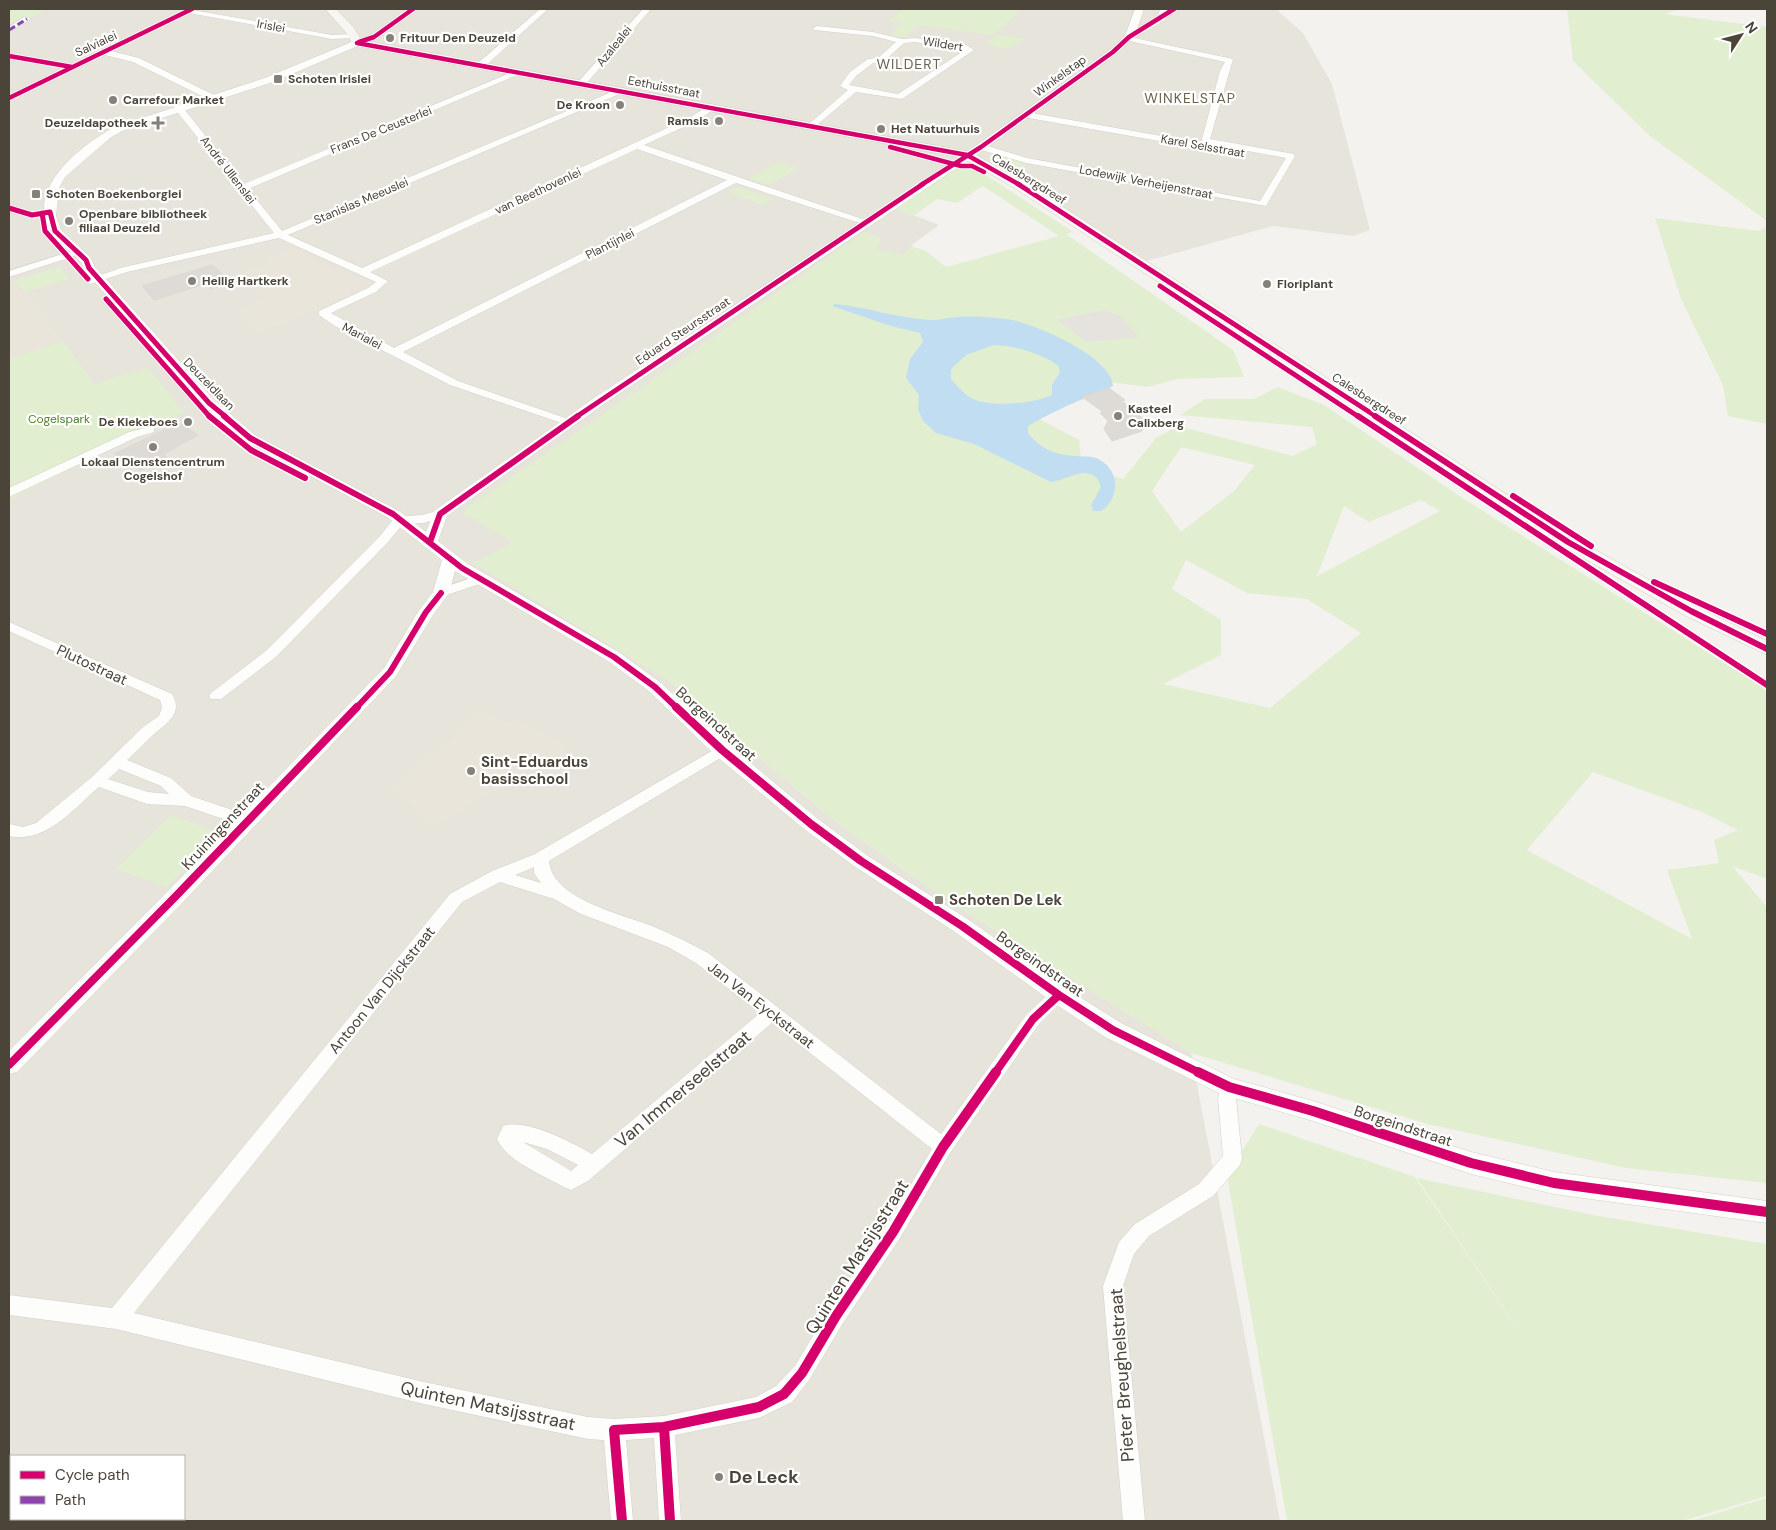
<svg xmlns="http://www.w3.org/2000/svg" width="1776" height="1530" viewBox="0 0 1776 1530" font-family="'DM Sans',sans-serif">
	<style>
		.residential { fill: #e7e4dc; fill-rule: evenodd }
		.education { fill: #eae5da }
		.green { fill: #e1eecf; fill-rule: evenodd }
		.parking { fill: #e6e3df }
		.water { fill: #c0ddf1; fill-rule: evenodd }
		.building { fill: #dedbd6; stroke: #dcd9d4 }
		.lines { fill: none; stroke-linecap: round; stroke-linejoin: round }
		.minor-casing { stroke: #d2d0cb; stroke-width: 1 }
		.tertiary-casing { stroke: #d2d0cb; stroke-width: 1 }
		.secondary-casing { stroke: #d3cfc5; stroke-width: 1 }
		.minor { fill: #fdfdfc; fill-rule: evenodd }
		.tertiary { fill: #fdfdfc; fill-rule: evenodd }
		.secondary { fill: #f7f6f1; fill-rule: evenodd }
		.quiet { stroke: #8e44ad; stroke-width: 3; stroke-dasharray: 7 3; stroke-linecap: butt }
		.cycleway-far4-casing { stroke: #fff; stroke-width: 6 }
		.cycleway-far3-casing { stroke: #fff; stroke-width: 7 }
		.cycleway-far2-casing { stroke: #fff; stroke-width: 9 }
		.cycleway-far1-casing { stroke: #fff; stroke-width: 11 }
		.cycleway-casing { stroke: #fff; stroke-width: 13 }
		.cycleway-far4 { stroke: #d6006c; stroke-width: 4.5 }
		.cycleway-far3 { stroke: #d6006c; stroke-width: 5 }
		.cycleway-far2 { stroke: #d6006c; stroke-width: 6 }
		.cycleway-far1 { stroke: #d6006c; stroke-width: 8 }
		.cycleway { stroke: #d6006c; stroke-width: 10 }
		.poi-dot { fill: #868178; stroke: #fff; stroke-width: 2 }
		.labels { text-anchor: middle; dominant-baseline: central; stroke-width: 4.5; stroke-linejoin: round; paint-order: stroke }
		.far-street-label { font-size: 12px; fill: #4b4439; stroke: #fff }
		.far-poi-label { font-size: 12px; font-weight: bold; fill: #4b4439; stroke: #fff; text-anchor: start }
		.far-park-label { font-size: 12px; fill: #4a7f2a; stroke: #fff }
		.far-neighbourhood-label { font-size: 14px; letter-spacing: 1px; fill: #6e6250; stroke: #fff }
		.street-label { font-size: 15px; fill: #4b4439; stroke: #fff }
		.poi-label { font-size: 15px; font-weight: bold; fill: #4b4439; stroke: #fff; text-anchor: start }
		.near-street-label { font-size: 18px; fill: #4b4439; stroke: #fff }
		.near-poi-label { font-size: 18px; font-weight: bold; fill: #4b4439; stroke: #fff; text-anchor: start }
	</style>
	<rect width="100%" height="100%" fill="#f4f2ee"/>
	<path class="residential" d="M48 9H1276L1303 33 1332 84 1370 230 1353 236 1273 226 1147 261 966 161 897 209 939 225 913 244 904 256 876 249 513 543 474 563 665 678 836 822 944 898 1191 1053 1280 1521H9V25ZM11 1456H184V1519H11Z"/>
	<path class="education" d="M291 248 371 284 308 314 261 332 238 309 265 298 235 277 271 262 268 258Z
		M14 280 62 341 9 359V282Z
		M484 711 508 723 513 719 570 747 435 825 391 789Z"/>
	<path class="green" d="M9 9H48L9 25Z
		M903 9H1023L993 35 918 25 906 37 890 35 902 23 888 21Z
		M1567 9H1681L1664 14 1767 27V221L1650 136 1573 61Z
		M1004 35 1025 39 1008 49 986 44 996 36Z
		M992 153 1025 164 1027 170 1012 172 990 158 987 155Z
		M779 162 799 168 769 185 748 178Z
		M957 167 978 170 1073 232 1066 234 1233 350 1244 377 1177 379 1148 387 1101 381 1028 413 1079 440 1082 468 1123 479 1156 438 1178 426 1293 456 1317 444 1312 427 1180 415 1205 399H1254L1278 387 1324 405 1464 499 1767 690V879L1732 866 1767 907V1183L1626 1168 1428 1124 1191 1053 944 898 836 822 665 678 473 563 513 543 462 512 864 232 881 238 877 249 904 255 911 246 926 251 946 267 1059 236 983 186 957 203 937 199 913 216 896 210ZM1181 447 1255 465 1234 491 1181 532 1152 491ZM1421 500 1440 511 1317 576 1344 506 1369 522ZM1186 560 1247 593 1307 599 1361 633 1270 708 1163 684 1221 655V620L1172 589ZM1593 772 1702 812 1738 830 1714 840 1719 863 1667 870 1692 939 1527 850Z
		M736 188 744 189 773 199 763 205 727 192Z
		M1655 218 1759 231 1767 227V424L1728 416 1723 385 1681 299Z
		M60 267 70 279 24 292 14 280Z
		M63 341 94 384 148 368 184 412 9 500V359Z
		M171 815 221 833 167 887 116 869Z
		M1259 1124 1415 1177 1535 1355 1417 1178 1593 1215 1767 1244V1496L1682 1521H1287L1227 1175Z
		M1767 1498V1521H1691Z"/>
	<path class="parking" d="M217 254 219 258 141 275 140 272Z
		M1105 310 1120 316 1139 337 1086 342 1057 320Z"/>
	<path class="water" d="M835 304C866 307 897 318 929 320 939 321 949 317 959 317 974 316 990 317 1005 319 1030 321 1113 357 1113 386 1082 400 1058 408 1028 426V433C1039 448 1054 455 1074 456 1082 457 1093 455 1100 460 1121 472 1119 499 1101 511H1093L1091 505 1101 487 1098 479C1084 465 1068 480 1051 482L974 444 936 433 923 421 918 409 919 395 906 378 910 359 923 342 920 333 888 325 832 306ZM994 345C1018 346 1038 353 1058 365L1060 372 1052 385V395C1032 404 991 408 971 398 963 393 957 386 951 379V369L966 355Z"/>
	<path class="building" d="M213 265 226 278 223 279 227 284 210 289 205 284 154 300 142 286Z
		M1109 388 1125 400 1122 401 1147 422 1142 431 1112 441 1104 429 1108 421 1100 413 1103 412 1082 397Z
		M179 423 198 435 164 454 167 457 140 470 114 454Z"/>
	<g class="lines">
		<g class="minor-casing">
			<path id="minor" d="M187 9 332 35 354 34 358 36 354 38 332 39 189 13 111 51 139 58 216 96V100H210L133 62 105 55 9 100V95L64 68 9 58V54L72 65Z
				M409 9H417L377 39 357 45 353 43 371 35Z
				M540 9H548L484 67H478V63Z
				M643 9H651L585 85H579V81Z
				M1169 9H1178L1174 11Z
				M24 17 31 19 9 32V27Z
				M817 26 873 32 902 39 915 38 966 45 974 50 902 99 856 92 812 129 809 128V124L848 90 840 86 850 72 868 59 878 58 896 42 873 36 814 30 813 28ZM915 42 965 50 898 94 849 85 856 76 873 63 883 62 904 43Z
				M1125 36 1233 59 1210 139 1294 154 1295 156 1266 206 1026 163 978 149 977 147 981 144 1027 158 1260 201 1286 158 1216 145 1220 148 1216 151 1023 117 1022 115 1026 112 1201 143 1220 71 1225 62 1125 40Z
				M517 70 524 72 248 189 282 231 621 88H624V92L288 235 362 268 691 117 711 104 714 105V109L697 121 644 145 871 222 863 224 736 183 403 352 458 381 574 421V425L570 426 450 385 335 326 319 315V311L368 288 376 282 279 238 127 272 90 284 85 281 120 268 274 233 174 108V104H180L244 184ZM637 149 727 180 394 348 331 313 376 292 388 281 370 272Z
				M9 205 32 212 50 209 55 212 32 218 9 211Z
				M78 249 81 250V254L9 277V271Z
				M150 427 154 428V432L137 437 9 497V488L129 432Z
				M278 450 284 454 268 463 262 459Z
				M440 510 444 511 446 514 444 517 423 523 403 524 388 542 277 656 221 699H211L209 696 211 693 267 650 380 536 395 517 422 515Z
				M480 575 487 579 485 582 441 597 434 593 436 590Z
				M9 622 172 694C184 713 166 724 153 735 144 743 136 752 127 760L171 778 191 796 253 817 255 821 253 825 247 827 185 806 147 804 99 787C73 809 46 844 9 836V824L23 827 36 823 92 777 143 727 159 716 162 707 160 700 9 631ZM119 769 161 786 169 794 148 792 108 779Z
				M722 745 727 746 729 750 727 754 549 861C552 899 621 914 652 926 671 934 690 943 708 953L941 1134 1027 1014 1053 990 1059 988 1065 990 1068 995 1039 1024 950 1153 900 1238 843 1323 809 1380 792 1402 759 1418 675 1435 681 1521H659L654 1438 626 1440 633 1521H611L604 1440 588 1439 424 1404 116 1329 9 1315V1295L112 1308 450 894 492 871 535 854ZM534 867V873L541 883 515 875ZM500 882 554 899 581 914 668 947 696 963 760 1013 592 1154C572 1142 526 1118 503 1126L497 1139C507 1162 543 1175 564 1187L571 1190 588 1181 772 1023 932 1149 886 1226 829 1309 795 1366 776 1386 756 1397 664 1416 614 1419 588 1417 424 1382 134 1313 462 902ZM523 1142 547 1149 578 1165 571 1171Z
				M1229 1079 1235 1081 1238 1087 1236 1098 1242 1159 1240 1165 1213 1196 1149 1236 1134 1254 1123 1286 1145 1521H1123L1103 1286 1119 1242 1135 1224 1199 1184 1223 1156 1218 1098 1223 1081Z"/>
		</g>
		<g class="tertiary-casing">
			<path id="tertiary" d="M1135 9H1144L1137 29 1158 17 1160 9H1169L1165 20 1132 39 1116 54 985 149 604 404 447 516 438 541 468 564 620 653 661 683 729 745 818 819 868 856 969 920 1067 989 1121 1023 1234 1079 1313 1101 1471 1152 1554 1172 1767 1201V1223L1554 1194 1471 1174 1313 1121 1221 1094 1105 1037 1051 1001 955 932 854 866 804 829 715 755 649 691 608 661 455 571 449 593 433 615 396 676 183 902 17 1072 9 1074V1051L169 890 384 668 418 612 433 592 442 560 387 517 245 441 204 406 85 271C83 267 82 263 79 260 71 250 55 243 49 231 27 186 81 146 114 127L265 78 354 41H360V45L273 82 122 131 110 138 65 177 59 188 56 216 61 230 90 257 95 267 214 400 255 435 399 511 426 532 434 511 594 398 977 145 1110 50 1125 36Z"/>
		</g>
		<g class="secondary-casing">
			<path id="secondary" d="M325 9H336L354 28 361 40 971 152 1026 183 1574 538 1698 607 1767 641V655L1684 615 1562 546 1016 189 963 158 357 46 353 45 345 31Z"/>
		</g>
		<use href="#minor" class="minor"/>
		<use href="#tertiary" class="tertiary"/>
		<use href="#secondary" class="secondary"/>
		<path class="quiet" d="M9 30 27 19"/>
		<g class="cycleway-far4-casing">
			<path id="cycleway-far4" d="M359 42 374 37 413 9
				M357 43 967 155 1020 185
				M9 56 72 67
				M9 98 192 9
				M890 147 961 166H972L984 172
				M921 185 981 147 1113 52 1129 37 1174 9"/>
		</g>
		<g class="cycleway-far3-casing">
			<path id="cycleway-far3" d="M1018 184 1377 417
				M9 208 32 215 50 212 55 231 86 260 89 268 209 403 226 417
				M42 213 45 231 88 279
				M1160 286 1359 417
				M106 299 210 417
				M576 417 923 184"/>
		</g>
		<g class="cycleway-far2-casing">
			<path id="cycleway-far2" d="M209 416 251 450 305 478
				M224 416 250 438 393 514 462 568 614 657 655 687 677 708
				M1358 416 1767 685
				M1375 416 1568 542 1691 611 1767 649
				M1513 496 1591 546
				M430 542 440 514 578 416
				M1654 582 1767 634
				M356 708 390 672 426 612 441 593"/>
		</g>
		<g class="cycleway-far1-casing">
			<path id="cycleway-far1" d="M676 707 722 750 811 824 861 861 962 926 1059 995 1113 1030 1200 1073
				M9 1065 176 896 357 707
				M995 1073 1033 1019 1059 995"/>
		</g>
		<g class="cycleway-casing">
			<path id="cycleway" d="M1198 1072 1229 1087 1313 1111 1471 1163 1554 1183 1767 1212
				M664 1427 670 1521
				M622 1521 614 1430 664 1427 759 1407 784 1394 802 1373 836 1316 893 1232 943 1147 996 1072"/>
		</g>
		<use href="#cycleway-far4" class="cycleway-far4"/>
		<use href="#cycleway-far3" class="cycleway-far3"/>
		<use href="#cycleway-far2" class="cycleway-far2"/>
		<use href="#cycleway-far1" class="cycleway-far1"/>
		<use href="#cycleway" class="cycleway"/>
	</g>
	<g class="poi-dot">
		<circle cx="390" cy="38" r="5"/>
		<rect x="273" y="74" width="10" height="10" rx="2.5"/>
		<circle cx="113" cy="100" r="5"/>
		<circle cx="620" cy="105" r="5"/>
		<circle cx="719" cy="121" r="5"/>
		<path d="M155.5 115.5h5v5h5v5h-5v5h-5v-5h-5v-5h5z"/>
		<circle cx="881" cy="129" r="5"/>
		<rect x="31" y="189" width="10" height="10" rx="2.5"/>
		<circle cx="69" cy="221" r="5"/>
		<circle cx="192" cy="281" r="5"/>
		<circle cx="1267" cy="284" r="5"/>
		<circle cx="1118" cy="416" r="5"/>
		<circle cx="188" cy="422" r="5"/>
		<circle cx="153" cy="447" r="5"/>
		<circle cx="471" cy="771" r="5"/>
		<rect x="934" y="895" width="10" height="10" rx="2.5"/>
		<circle cx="719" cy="1477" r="5"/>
	</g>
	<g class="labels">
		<g class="far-street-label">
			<text transform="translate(271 26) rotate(10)">Irislei</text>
			<text transform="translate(96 44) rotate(-25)">Salvialei</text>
			<text transform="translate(943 44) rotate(9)">Wildert</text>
			<text transform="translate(614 46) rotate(-51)">Azalealei</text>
			<text transform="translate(1060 76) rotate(-36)">Winkelstap</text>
			<text transform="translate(664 87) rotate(11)">Eethuisstraat</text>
			<text transform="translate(381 130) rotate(-22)">Frans De Ceusterlei</text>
			<text transform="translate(1203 146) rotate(10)">Karel Selsstraat</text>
			<text transform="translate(228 170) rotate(52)">André Ullenslei</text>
			<text transform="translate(1029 179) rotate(32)">Calesbergdreef</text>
			<text transform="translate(1146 182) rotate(11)">Lodewijk Verheijenstraat</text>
			<text transform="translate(538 191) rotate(-25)">van Beethovenlei</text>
			<text transform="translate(361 201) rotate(-23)">Stanislas Meeuslei</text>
			<text transform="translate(610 244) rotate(-27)">Plantijnlei</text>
			<text transform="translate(683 331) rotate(-34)">Eduard Steursstraat</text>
			<text transform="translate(362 336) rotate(28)">Marialei</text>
			<text transform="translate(209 384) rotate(46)">Deuzeldlaan</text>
			<text transform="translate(1369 399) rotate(33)">Calesbergdreef</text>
		</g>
		<g class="far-poi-label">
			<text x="400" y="38">Frituur Den Deuzeld</text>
			<text x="288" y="79">Schoten Irislei</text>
			<text x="123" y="100">Carrefour Market</text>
			<text x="610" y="105" text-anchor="end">De Kroon</text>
			<text x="709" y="121" text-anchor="end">Ramsis</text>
			<text x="148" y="123" text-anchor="end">Deuzeldapotheek</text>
			<text x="891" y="129">Het Natuurhuis</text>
			<text x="46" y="194">Schoten Boekenborglei</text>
			<text x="79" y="214">Openbare bibliotheek<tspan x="79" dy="14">filiaal Deuzeld</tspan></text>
			<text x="202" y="281">Heilig Hartkerk</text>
			<text x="1277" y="284">Floriplant</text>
			<text x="1128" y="409">Kasteel<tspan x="1128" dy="14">Calixberg</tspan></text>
			<text x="178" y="422" text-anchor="end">De Kiekeboes</text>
			<text x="153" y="462" text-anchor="middle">Lokaal Dienstencentrum<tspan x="153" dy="14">Cogelshof</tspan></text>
		</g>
		<g class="far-park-label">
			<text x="59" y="419">Cogelspark</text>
		</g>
		<g class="far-neighbourhood-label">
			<text x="909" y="64">WILDERT</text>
			<text x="1190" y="98">WINKELSTAP</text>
		</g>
		<g class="street-label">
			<text transform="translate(92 665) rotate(25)">Plutostraat</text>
			<text transform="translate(716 724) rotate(42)">Borgeindstraat</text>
			<text transform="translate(223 826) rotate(-47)">Kruiningenstraat</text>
			<text transform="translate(1040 964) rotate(35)">Borgeindstraat</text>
			<text transform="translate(382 990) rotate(-51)">Antoon Van Dijckstraat</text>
			<text transform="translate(761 1005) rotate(38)">Jan Van Eyckstraat</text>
			<text transform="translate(1403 1126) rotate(18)">Borgeindstraat</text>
		</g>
		<g class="poi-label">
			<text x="481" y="762">Sint-Eduardus<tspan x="481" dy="17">basisschool</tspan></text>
			<text x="949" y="900">Schoten De Lek</text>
		</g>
		<g class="near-street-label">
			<text transform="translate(683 1089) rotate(-40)">Van Immerseelstraat</text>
			<text transform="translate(857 1257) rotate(-58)">Quinten Matsijsstraat</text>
			<text transform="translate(1122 1375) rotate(-94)">Pieter Breughelstraat</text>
			<text transform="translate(488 1406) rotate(12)">Quinten Matsijsstraat</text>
		</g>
		<g class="near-poi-label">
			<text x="729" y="1477">De Leck</text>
		</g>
	</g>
	<rect width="1776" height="1530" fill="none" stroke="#4b4439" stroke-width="20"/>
	<rect x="10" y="1455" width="175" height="65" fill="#ffffff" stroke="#b7b4b0"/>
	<rect x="20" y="1471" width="25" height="8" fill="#d6006c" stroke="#b7b4b0"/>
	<text x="55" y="1480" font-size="15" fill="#4b4439">Cycle path</text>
	<rect x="20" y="1496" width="25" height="8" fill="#8e44ad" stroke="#b7b4b0"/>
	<text x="55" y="1505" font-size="15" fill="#4b4439">Path</text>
	<g transform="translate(1741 35) rotate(54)" stroke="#ffffff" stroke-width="4" paint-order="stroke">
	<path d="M0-4L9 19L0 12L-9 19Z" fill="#4b4439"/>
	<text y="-8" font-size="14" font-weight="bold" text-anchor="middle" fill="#4b4439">N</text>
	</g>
</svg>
